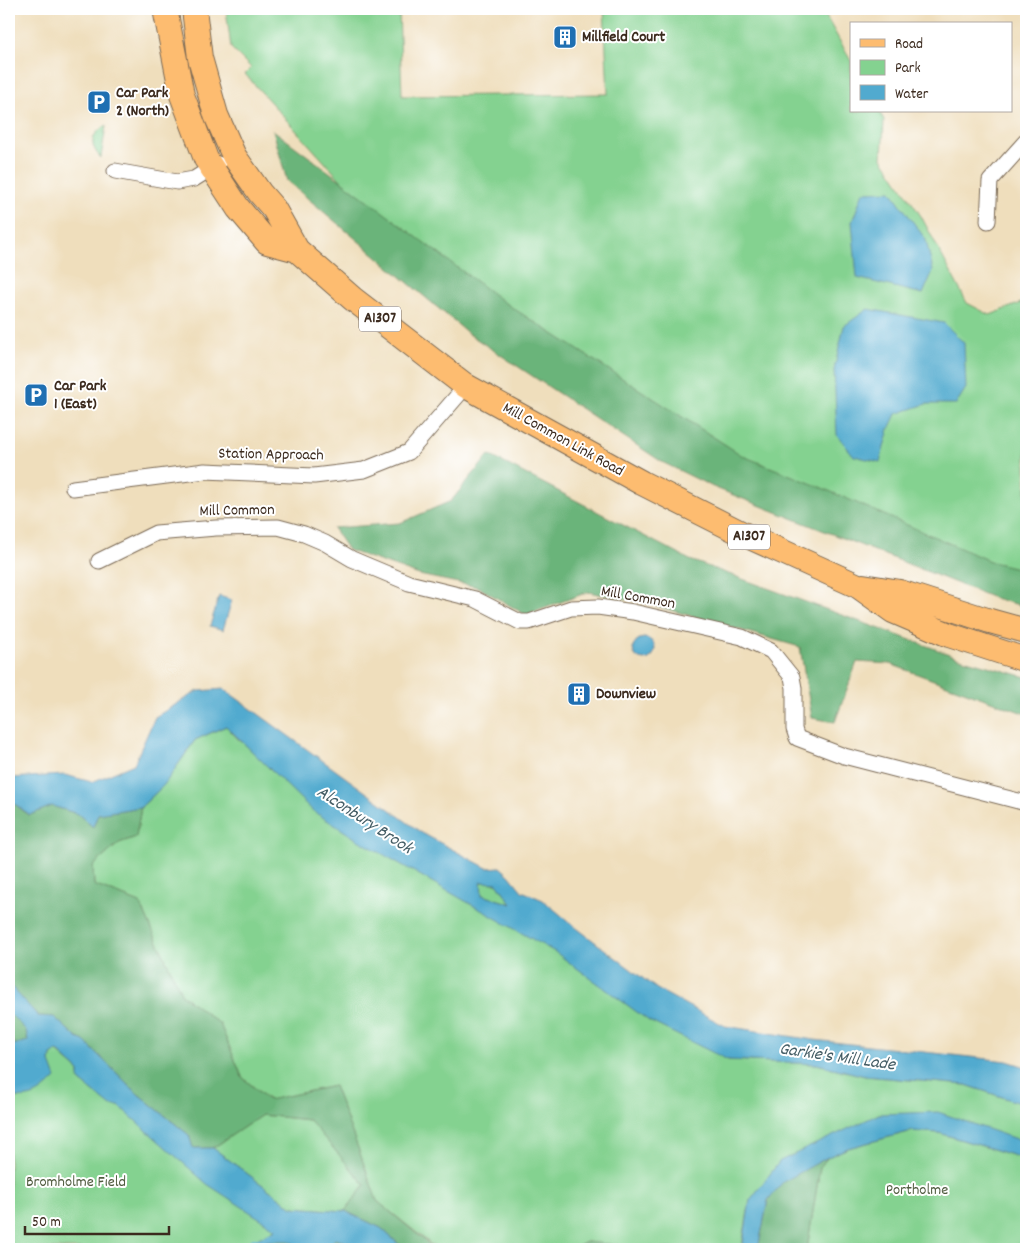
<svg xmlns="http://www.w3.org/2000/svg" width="1035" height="1258" viewBox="0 0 1035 1258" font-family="Dekko,sans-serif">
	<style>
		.green { fill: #84d290; stroke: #607e57 }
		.forest { fill: #6bb47a; stroke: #536f4c }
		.water { fill: #51aacf; stroke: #466a76; fill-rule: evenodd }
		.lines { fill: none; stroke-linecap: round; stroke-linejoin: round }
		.stream { stroke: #51aacf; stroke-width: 5.5 }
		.minor-casing { stroke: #7a6955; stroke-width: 17 }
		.primary-casing { stroke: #7a6955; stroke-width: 26 }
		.minor { stroke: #fff; stroke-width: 15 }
		.primary { stroke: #fdbc70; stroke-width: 24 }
		.labels { text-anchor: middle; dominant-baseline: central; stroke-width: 4; stroke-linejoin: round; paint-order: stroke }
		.shield { fill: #fff; stroke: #766a62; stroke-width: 1 }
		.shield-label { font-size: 15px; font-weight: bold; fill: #3b2a1e }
		.poi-label { font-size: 16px; font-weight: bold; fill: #3b2a1e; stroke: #fff; text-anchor: start }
		.street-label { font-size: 16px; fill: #3b2a1e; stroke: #fff }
		.park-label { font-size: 16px; fill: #515c40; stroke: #fff }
		.water-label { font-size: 18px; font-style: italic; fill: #445d65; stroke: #fff }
	</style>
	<rect width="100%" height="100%" fill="#fff"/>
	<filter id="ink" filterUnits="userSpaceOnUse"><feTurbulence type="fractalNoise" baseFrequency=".02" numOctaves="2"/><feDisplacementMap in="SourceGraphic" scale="10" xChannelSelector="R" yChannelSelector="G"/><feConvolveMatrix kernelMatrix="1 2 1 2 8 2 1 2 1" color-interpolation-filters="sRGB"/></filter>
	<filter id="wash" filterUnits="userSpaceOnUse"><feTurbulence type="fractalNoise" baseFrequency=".0096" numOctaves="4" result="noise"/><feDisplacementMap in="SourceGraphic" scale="20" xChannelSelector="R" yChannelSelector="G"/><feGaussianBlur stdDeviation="1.12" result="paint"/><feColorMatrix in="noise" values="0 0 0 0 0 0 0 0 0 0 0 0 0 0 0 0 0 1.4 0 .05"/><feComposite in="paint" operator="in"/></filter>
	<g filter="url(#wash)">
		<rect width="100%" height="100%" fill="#efdebc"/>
		<path class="green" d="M226 9H399L402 96 608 94 604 9H822L851 61V111H879L884 120 882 158 921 216 967 303 990 315 1026 301V600L997 593 452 303 245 74 251 68 231 48Z
			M106 126 101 157V158C89 145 90 134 106 126Z
			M226 726 239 740 532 934 728 1060 817 1064 865 1076 966 1085 1026 1105V1141L879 1114 750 1200 742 1245 733 1249H657L586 1242 574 1249H437L377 1201 358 1148 334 1086 269 1100 242 1077 220 1024 182 995 140 903 94 885 93 866 119 843 136 837 141 807 164 785 195 740Z
			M481 882 497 883 512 904 482 895Z
			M56 1051 79 1071V1080L111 1105 119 1106 276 1229 255 1241H289L303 1249H9V1095L20 1098 50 1062 51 1055Z
			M262 1115 309 1120 365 1185 345 1211 292 1207 213 1148Z
			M912 1131 939 1133 1022 1158 1026 1162V1249H807L820 1167 828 1157 848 1148Z"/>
		<path class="forest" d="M273 130 505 303 743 456 820 487 992 562 1026 570V607L994 598 713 487 662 462 469 334 287 181Z
			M489 455 690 560 963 659 1026 677V714L890 664 857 662 835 722 812 718 800 647 646 603 588 592 526 615 478 587 419 575 348 550 333 528 400 523 451 501Z
			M9 800 29 815 52 806 78 814 93 827 98 814 141 807 136 837 119 843 93 866 94 885 140 903 182 995 220 1024 242 1077 268 1100 334 1086 358 1148 377 1201 435 1249H404L381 1228 345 1211 365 1185 309 1120 262 1115 213 1148H193L189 1135 138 1094 84 1041 77 1038 54 1017 38 1016 9 984Z
			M9 1013 26 1030 28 1042 15 1045 9 1034Z
			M828 1157 820 1167 807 1249H758L768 1200 781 1181Z
			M335 1239 360 1246 365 1249H326Z
			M586 1242 659 1249H574Z"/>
		<path class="water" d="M891 191 926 240 933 271 923 294 857 278 852 222 863 192Z
			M868 309 944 323 964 343 966 388 956 404H926L896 414 889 429 880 462 854 456 837 435 834 370 844 326Z
			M219 596 232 600 223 630 210 626Z
			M633 649a11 11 0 1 1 22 0a11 11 0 1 1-22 0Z
			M224 689 422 833 487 868 500 867 509 875 522 891 543 900 574 926 657 989 725 1026 814 1040 1007 1061 1026 1067V1105L966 1085 865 1076 817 1064 728 1060 649 1021 555 952 358 840 313 811 226 726 195 740 164 785 141 807 98 814 93 827 78 814 52 806 30 815 9 800V778L65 775 92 782 134 764 155 717 198 691ZM481 882 497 883 512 904 482 895Z
			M9 984 38 1016 54 1017 77 1038 84 1041 138 1094 189 1135 193 1148H213L292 1207 345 1211 381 1228 404 1249H365L360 1246 335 1239 326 1249H303L289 1241H253L276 1229 207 1184 119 1106H111L79 1080V1071L57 1051 51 1055 50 1062 56 1078C41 1093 31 1102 9 1095V1046L28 1041 26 1030 9 1013Z
			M938 1112 1019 1140 1026 1141V1162L1022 1158 939 1133 912 1131 848 1148 828 1157 783 1182 768 1200 758 1249H742L750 1200 780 1161 879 1114Z"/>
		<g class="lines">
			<path class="stream" d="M247 1249 253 1241H261"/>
		</g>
	</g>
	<g filter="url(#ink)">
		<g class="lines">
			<g class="minor-casing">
				<path id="minor" d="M115 171 177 182 194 179 218 164
					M988 221 990 181 1026 141
					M73 488 205 471 314 476 364 470 409 452 466 386
					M99 561 156 533 216 528 278 527 304 534 325 543 352 559 409 583 475 599 520 622H529L571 608 598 607 633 612 742 637 771 651 792 677 794 688V729L797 738 844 756 1026 803"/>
			</g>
			<g class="primary-casing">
				<path id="primary" d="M165 9 182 95 206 159 238 208 267 242 297 250
					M194 9 200 58 216 115 234 156 260 193 274 209 297 250 353 299 466 386 642 483 741 533 858 586 893 611 949 635 1026 660
					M863 586 900 592 990 621 1026 631"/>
			</g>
			<use href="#minor" class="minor"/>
			<use href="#primary" class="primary"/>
		</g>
	</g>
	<defs>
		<g id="building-square" transform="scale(1.25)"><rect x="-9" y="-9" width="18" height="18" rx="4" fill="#1f6fb2" stroke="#fff"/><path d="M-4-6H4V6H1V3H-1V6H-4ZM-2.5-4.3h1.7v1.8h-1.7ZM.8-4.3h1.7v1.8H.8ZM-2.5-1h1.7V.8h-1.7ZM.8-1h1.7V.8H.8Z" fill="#fff"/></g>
		<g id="parking-square" transform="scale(1.25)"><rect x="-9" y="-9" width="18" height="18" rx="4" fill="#1f6fb2" stroke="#fff"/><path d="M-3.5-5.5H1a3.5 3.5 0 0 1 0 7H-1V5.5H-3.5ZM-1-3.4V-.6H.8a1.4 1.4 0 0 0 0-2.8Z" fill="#fff"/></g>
	</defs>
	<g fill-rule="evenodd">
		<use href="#building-square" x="565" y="37"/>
		<use href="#parking-square" x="99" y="102"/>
		<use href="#parking-square" x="36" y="395"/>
		<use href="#building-square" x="579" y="694"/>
	</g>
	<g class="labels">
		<g class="shield">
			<rect x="359" y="306.5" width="42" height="25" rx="4"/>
			<rect x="728" y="524.5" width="42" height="25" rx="4"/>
		</g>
		<g class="shield-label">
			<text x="380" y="319">A1307</text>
			<text x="749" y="537">A1307</text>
		</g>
		<g class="poi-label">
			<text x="582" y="37">Millfield Court</text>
			<text x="116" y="93">Car Park<tspan x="116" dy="18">2 (North)</tspan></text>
			<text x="54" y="386">Car Park<tspan x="54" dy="18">1 (East)</tspan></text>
			<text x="596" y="694">Downview</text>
		</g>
		<g class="street-label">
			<text transform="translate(563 440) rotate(29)">Mill Common Link Road</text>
			<text transform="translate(271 455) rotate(1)">Station Approach</text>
			<text transform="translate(237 511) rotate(-1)">Mill Common</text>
			<text transform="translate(638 598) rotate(10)">Mill Common</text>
		</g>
		<g class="park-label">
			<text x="76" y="1182">Bromholme Field</text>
			<text x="917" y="1190">Portholme</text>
		</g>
		<g class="water-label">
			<text transform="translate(364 821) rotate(33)">Alconbury Brook</text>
			<text transform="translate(837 1058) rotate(8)">Garkie's Mill Lade</text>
		</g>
	</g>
	<rect width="1035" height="1258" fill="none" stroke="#fff" stroke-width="30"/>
	<rect x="850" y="22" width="162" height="90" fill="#ffffff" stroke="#b1aaa5"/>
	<rect x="860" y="39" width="25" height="8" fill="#fdbc70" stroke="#b1aaa5"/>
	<text x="895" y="48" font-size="15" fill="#3b2a1e">Road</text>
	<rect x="860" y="60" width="25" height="15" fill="#84d290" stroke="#b1aaa5"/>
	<text x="895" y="72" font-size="15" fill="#3b2a1e">Park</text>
	<rect x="860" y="85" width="25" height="15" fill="#51aacf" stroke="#b1aaa5"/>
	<text x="895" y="98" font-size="15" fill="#3b2a1e">Water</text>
	<path d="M25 1226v8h144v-8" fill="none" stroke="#3b2a1e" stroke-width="2.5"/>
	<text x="32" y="1226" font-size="15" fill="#3b2a1e" stroke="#ffffff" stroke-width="4" paint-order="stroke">50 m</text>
</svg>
